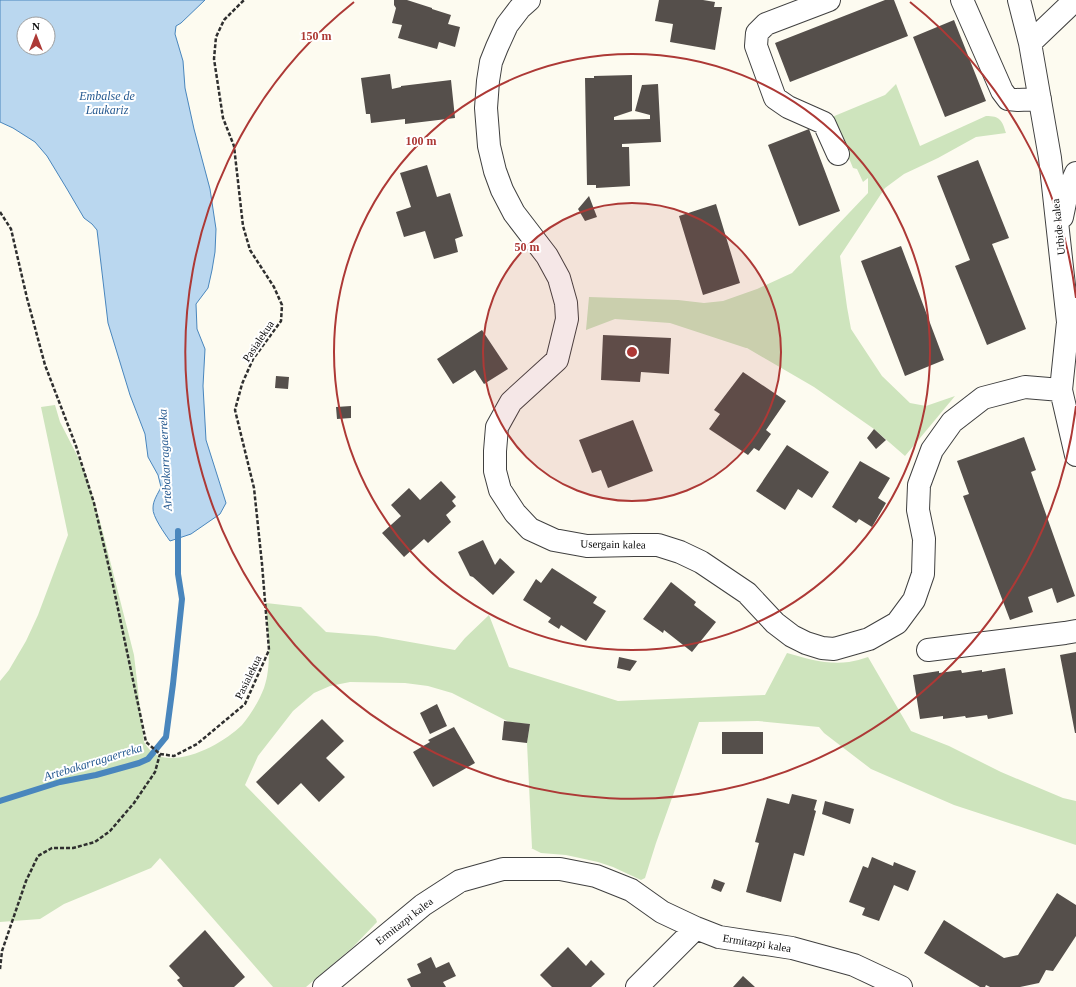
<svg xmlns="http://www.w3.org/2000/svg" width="1076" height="987" viewBox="0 0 1076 987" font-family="Georgia,serif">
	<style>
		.green { fill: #cee4bd }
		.water { fill: #bad7ef; stroke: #4986bd; fill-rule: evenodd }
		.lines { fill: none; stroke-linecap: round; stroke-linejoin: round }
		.stream { stroke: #4986bd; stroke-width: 6 }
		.building { fill: #554f4b }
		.minor-casing { stroke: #404040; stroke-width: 24 }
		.path { stroke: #2f2f2f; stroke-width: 2.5; stroke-dasharray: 4 2; stroke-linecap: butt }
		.minor { stroke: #fff; stroke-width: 22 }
		.ring { fill: none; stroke: #ad3936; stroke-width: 2 }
		.labels { text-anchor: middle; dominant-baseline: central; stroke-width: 4; stroke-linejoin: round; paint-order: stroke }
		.street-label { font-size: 11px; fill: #0d0d0d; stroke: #fff }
		.water-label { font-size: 12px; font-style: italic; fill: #255990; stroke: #fff }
		.centre { fill: #ad3936; stroke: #fff; stroke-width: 2 }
		.ring-label { font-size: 12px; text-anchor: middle; font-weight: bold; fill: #ad3936; stroke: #fff; stroke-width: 4; stroke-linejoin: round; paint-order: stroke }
	</style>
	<rect width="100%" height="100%" fill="#fdfbf0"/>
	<path class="green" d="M896 84 920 146 986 116C1000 116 1002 120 1006 133L976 137 938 158 904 174 885 188 840 256 847 307 851 329 882 376 910 403 926 406 955 396 905 456 874 429 814 387 747 348H746L670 323 615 319 586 330 589 297 678 300 704 303 723 301 757 289 792 273 868 193V178L863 182 857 169 853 168 832 117 885 95Z
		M55 405 60 422 79 459 88 480 101 525 134 655 144 742C148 749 154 755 162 757 187 763 225 742 242 725 251 714 259 701 264 688 273 662 267 630 266 603L301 607 326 632 376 636 455 650 465 638 489 615 509 667 618 701 765 695 787 653C808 659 827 665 849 662 855 661 862 659 868 657L911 731 949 746 1001 772 1063 798 1076 801V845L954 805 871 769 824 733 819 727 758 721 699 722 656 843 645 878 641 880 613 867 598 862 566 855 541 853 531 848H532L527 743 530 724 509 722 452 693 428 686 405 683 350 682 330 686 314 693 293 711 258 756 245 785 376 919 377 922 353 947 306 987H273L160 858 151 868 64 904 40 919 0 922V681L9 670 26 641 38 615 68 535 41 407Z"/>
	<path class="water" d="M0 0H205L181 23 176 26 175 34 183 61 185 88 194 129 210 189 216 229 215 252 212 270 208 288 196 304 197 329 205 349 203 386 206 440 226 503 220 514 191 534 170 541C165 534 152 516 153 508 153 500 158 494 161 487L158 475 148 457 145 434 130 395 108 323 97 230 92 224 84 218 67 189 47 156 35 142 13 128 0 122ZM24 24H48V48H24Z"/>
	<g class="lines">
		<path class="stream" d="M0 801 60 782 96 775 139 763 148 759 166 737 173 684 182 599 178 574V531"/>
	</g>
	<path class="building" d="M394 0H407L432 8V9L451 15 448 24 460 27 455 47 439 42 437 49 398 38 402 25 392 23 396 8 394 5Z
		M659 0H703L715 2 714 7H722L715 50 670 42 673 24 655 21Z
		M885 0H894L908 36 790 82 775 43Z
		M954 20 986 101 945 117 913 37Z
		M390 74 392 89 401 87V86L451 80 455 118 405 124V119L371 123 370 114H366L361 78Z
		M632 75V111L614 117V120L650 119V115L635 111 642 85 658 84 661 142 622 144V147H629L630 186 596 188V185H587L585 78H594V76Z
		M809 129 840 211 799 226 768 145Z
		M978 160 1009 238 992 244 1026 329 987 345 955 266 970 260 937 176Z
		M427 165 437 197 450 193 463 236 455 239 458 252 434 259 425 231 404 237 396 212 411 207 400 173Z
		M589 196 597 217 585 221 578 209Z
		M716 204 740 283 703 295 679 216Z
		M901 246 944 360 905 376 861 261Z
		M482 330 508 369 484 384 475 370 453 384 437 359Z
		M603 335 671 338 669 374 641 372 640 382 601 380Z
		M743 372 786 401 766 430 771 434 759 451 754 448 748 455 709 429 720 414 714 410Z
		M276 376 289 377 288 389 275 388Z
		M351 406V418L337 419 336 407Z
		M633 420 653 471 608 488 601 470 592 473 579 440Z
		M874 429 886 440 876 449 867 438Z
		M1024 437 1036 470 1031 472 1075 596 1057 603 1052 588 1028 597 1033 612 1010 620 963 496 969 494 957 461Z
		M787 445 829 472 812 498 798 489 785 510 756 491Z
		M860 461 890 478 878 498 886 503 872 527 859 519 856 523 832 507Z
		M441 481 456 497 452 501 456 506 446 515 451 522 428 543 424 539 404 557 382 533 401 516 391 505 409 488 420 500Z
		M483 540 495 565 500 558 515 572 493 595 473 577 470 576 458 552Z
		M552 568 597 597 593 603 606 611 586 641 561 625 559 629 548 622 551 618 523 600 536 579 541 583Z
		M671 582 696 602 694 605 716 622 692 652 664 630 663 633 643 619Z
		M1076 652V733H1075L1060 655Z
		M619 657 637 661 630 671 617 668Z
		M1005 668 1013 714 988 719 987 715 966 718 965 716 943 719V716L920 719 913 675 939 671V673L961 670 962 673 982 670V672Z
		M437 704 447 726 430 734 420 713Z
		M322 719 344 741 326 758 345 777 319 802 301 783 278 805 256 782Z
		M504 721 530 724 527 743 502 740Z
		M454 727 475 763 433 787 413 752 430 742 428 740Z
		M722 732H763V754H722Z
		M792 794 817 800 814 810 816 811 804 856 794 853 781 902 746 892 759 843 755 842 767 798 789 804Z
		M825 801 854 809 850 824 822 814Z
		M872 857 893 866 894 862 916 871 908 891 894 885 879 921 862 915 865 908 849 902 863 866 868 868Z
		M714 879 725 883 721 892 711 888Z
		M1057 893 1076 905V936L1053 971 1046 970 1039 983 1020 987H990L986 985 985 987H980L924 953 944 920 1004 958 1018 955Z
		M205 930 245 977 234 987H183L177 980 180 978 169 966Z
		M568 947 586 966 591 960 605 974 591 987H552L540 975Z
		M431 957 436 968 449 962 456 976 443 982 446 987H411L407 979 421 973 417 964Z
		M743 976 755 987H733Z"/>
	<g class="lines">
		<g class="minor-casing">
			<path id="minor" d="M529 0 520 8 507 25 497 47 491 62 488 81 486 108 489 146 495 171 502 190 514 213 547 256 559 278 566 303 567 319 557 360 511 402 497 427 495 451V471L500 490 515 513 530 529 554 540 587 546 634 545H658L680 552 701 562 747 593 775 623 792 636 806 643 822 648 834 649 869 639 897 623 914 600 923 574 924 539 918 510 919 485 932 450 952 422 983 398 1025 387 1061 390
				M829 0 766 24 757 33 756 46 775 98 788 107 824 123 838 154
				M962 0 1002 91 1008 99 1018 100 1040 99
				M1019 0 1030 43 1050 158 1068 322 1061 390 1076 455
				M1030 43 1075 0
				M1062 217 1067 193 1076 173
				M928 650 1065 633 1076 631
				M324 987 423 905 460 881 503 869H560L596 876 631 890 662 912 696 928 719 937 792 948 854 965 901 987
				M637 987 696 928"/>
		</g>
		<path class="path" d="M0 212 11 229 27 298 45 365 76 446 94 503 113 585 146 742 160 754 174 756 197 744 245 704 269 650 262 564 254 488 235 410 242 384 253 359 281 321 282 305 274 287 250 250 243 226 234 146 223 118 214 59 216 37 224 20 244 0
			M0 969 2 951 26 881 38 856 52 848H73L95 842 110 831 134 803 155 772 160 754"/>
		<use href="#minor" class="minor"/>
	</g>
	<circle cx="632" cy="352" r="149" fill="#ad3936" fill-opacity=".12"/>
	<g class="ring">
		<circle cx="632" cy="352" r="149"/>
		<circle cx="632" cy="352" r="298"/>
		<path d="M1076 406A447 447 0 1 1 354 2M910 2A447 447 0 0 1 1076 298"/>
	</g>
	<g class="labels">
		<g class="street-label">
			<text transform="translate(1058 227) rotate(-96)">Urbide kalea</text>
			<text transform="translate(258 341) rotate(-56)">Pasialekua</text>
			<text transform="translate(613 544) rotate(1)">Usergain kalea</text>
			<text transform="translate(248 677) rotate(-64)">Pasialekua</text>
			<text transform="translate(404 921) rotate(-38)">Ermitazpi kalea</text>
			<text transform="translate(757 943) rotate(9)">Ermitazpi kalea</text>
		</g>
		<g class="water-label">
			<text x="107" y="96">Embalse de<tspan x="107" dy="14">Laukariz</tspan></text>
			<text transform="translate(165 460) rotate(-93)">Artebakarragaerreka</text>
			<text transform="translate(93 762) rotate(-17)">Artebakarragaerreka</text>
		</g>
	</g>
	<circle cx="632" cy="352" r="6" class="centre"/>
	<g class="ring-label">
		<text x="316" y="40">150 m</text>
		<text x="421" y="145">100 m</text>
		<text x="527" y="251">50 m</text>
	</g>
	<g transform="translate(36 36)"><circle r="19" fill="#ffffff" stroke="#9e9e9e"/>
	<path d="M0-3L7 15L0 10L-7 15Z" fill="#ad3936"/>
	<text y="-6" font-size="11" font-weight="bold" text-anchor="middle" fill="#0d0d0d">N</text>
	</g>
</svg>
